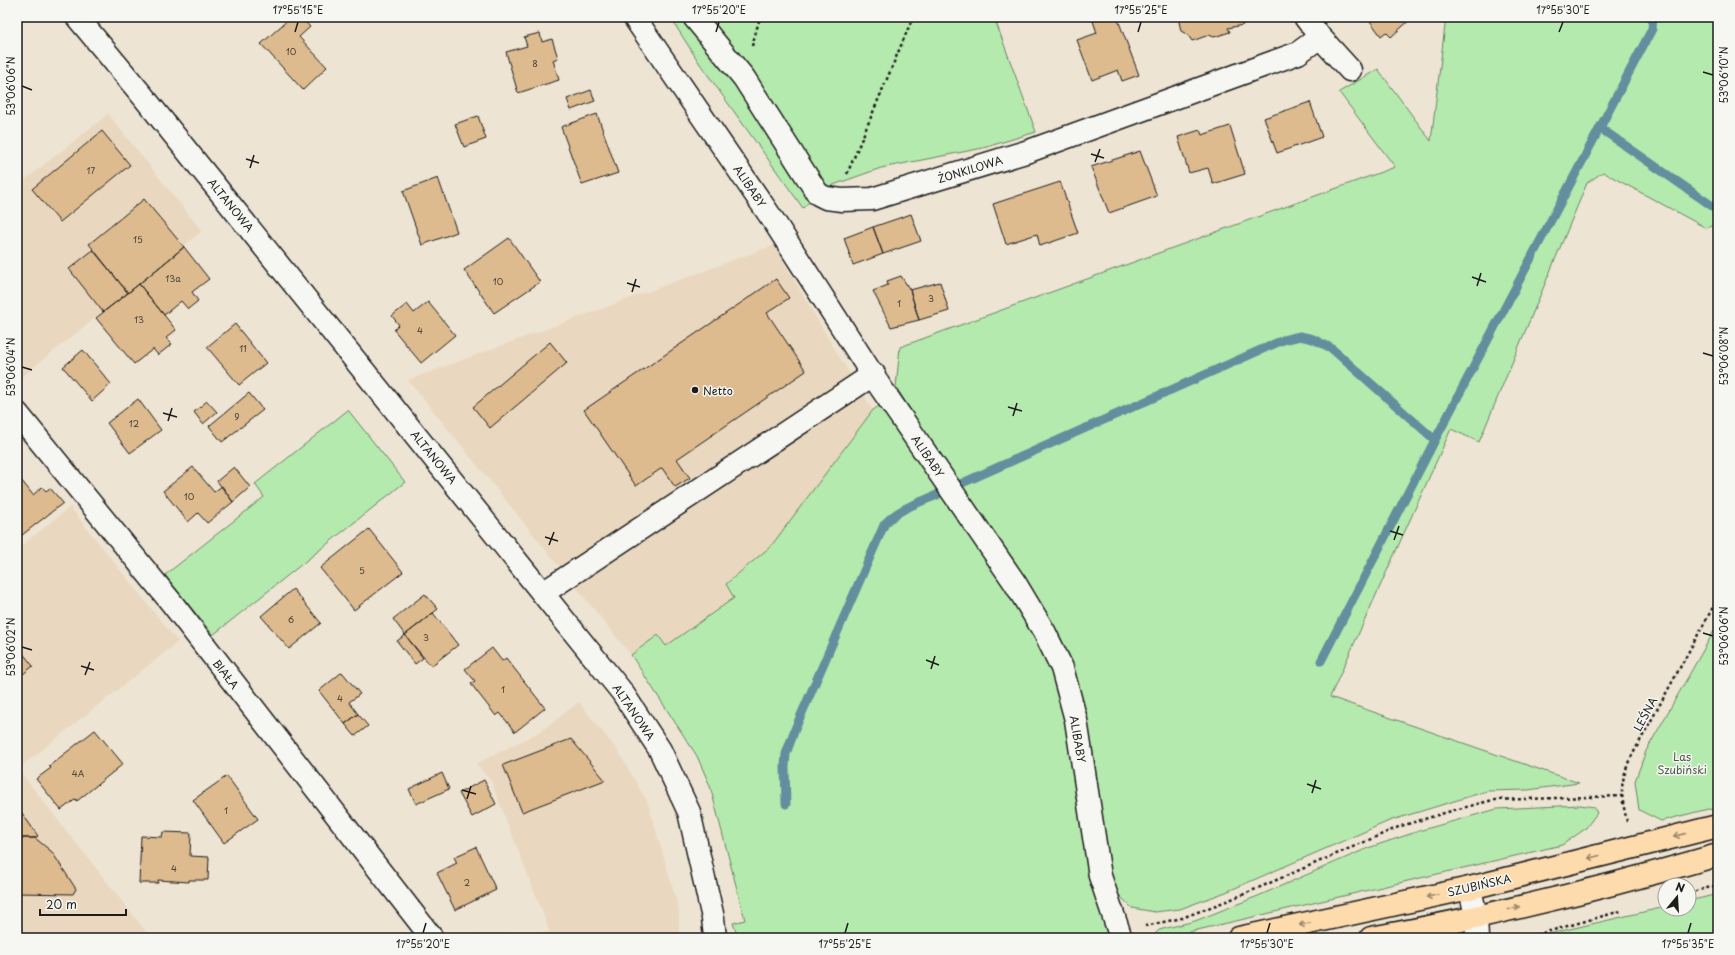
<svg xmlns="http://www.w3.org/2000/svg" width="1735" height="955" viewBox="0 0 1735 955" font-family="'Playpen Sans',sans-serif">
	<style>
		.built { fill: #e9d8bf }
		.green { fill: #b4eaad; stroke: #688364 }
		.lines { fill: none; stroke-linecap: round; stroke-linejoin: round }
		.stream { stroke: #638e9e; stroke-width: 9 }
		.building { fill: #ddbb8f; stroke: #1c1c1c }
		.minor-casing { stroke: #1c1c1c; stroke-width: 25 }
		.major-casing { stroke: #1c1c1c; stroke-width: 25 }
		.path { stroke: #1c1c1c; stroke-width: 2.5; stroke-dasharray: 3 3; stroke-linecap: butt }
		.minor { stroke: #f6f6f2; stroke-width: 22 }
		.major { stroke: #fedbac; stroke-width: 22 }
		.oneway { stroke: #98856b }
		.ticks { fill: none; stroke: #1c1c1c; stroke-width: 1.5 }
		.poi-dot { fill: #1c1c1c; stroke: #f6f6f2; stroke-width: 1.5 }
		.labels { text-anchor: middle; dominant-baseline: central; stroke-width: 3; stroke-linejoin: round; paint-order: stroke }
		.number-label { font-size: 9px; fill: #4c4439 }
		.street-label { font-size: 11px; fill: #1c1c1c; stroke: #f6f6f2 }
		.poi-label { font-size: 11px; fill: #1c1c1c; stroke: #f6f6f2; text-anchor: start }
		.park-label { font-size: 11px; fill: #4a5a48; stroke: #f6f6f2 }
		.neatline { fill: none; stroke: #1c1c1c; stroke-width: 1.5 }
		.ticks-label { font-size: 10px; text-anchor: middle; fill: #1c1c1c }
	</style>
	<rect width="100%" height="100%" fill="#eee4d4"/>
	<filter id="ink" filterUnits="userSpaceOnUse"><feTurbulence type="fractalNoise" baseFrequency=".025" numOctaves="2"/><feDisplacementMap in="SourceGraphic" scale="8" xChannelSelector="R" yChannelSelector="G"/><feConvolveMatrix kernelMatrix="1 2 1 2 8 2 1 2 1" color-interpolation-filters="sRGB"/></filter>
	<g filter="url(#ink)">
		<path class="built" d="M108 114 202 231 17 381V186Z
			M774 245 837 353 873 410 771 546 726 584 734 598 666 646 658 635 631 655 408 380Z
			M70 507 178 642 18 769 151 938H17V549Z
			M579 702 618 751 648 803 679 909V937L467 938 464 935 550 932 491 781 476 764 541 731Z"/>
		<path class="green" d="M670 17H994L1036 132 983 148 881 168 822 189 803 208 700 64Z
			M1446 17H1718V223L1706 228 1603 172 1587 183 1479 442 1451 429 1330 697 1579 783 1528 790 1487 791 1389 821 1226 892 1180 909 1155 912 1132 908 1113 889 1032 600 896 387 900 347 1395 167 1339 92 1378 69 1431 141Z
			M882 404 1006 585 1035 635 1055 676 1110 938H738L733 923 745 920 710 786 697 756 631 655 658 635 666 646 734 598 726 584 771 546 873 410Z
			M348 410 405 482 213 635 165 575 264 497 255 484Z
			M1718 624V811L1708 809 1661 821 1639 810 1635 781 1646 751Z
			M1580 805 1594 807 1597 813 1585 829 1562 845 1163 938H1157L1155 934 1159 930 1195 921 1258 896 1368 848 1422 830 1497 809Z
			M1718 894V938H1531L1665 907V909H1689V901Z"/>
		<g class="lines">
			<path class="stream" d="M1600 128 1718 210
				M958 485 1283 340 1300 336 1313 339 1331 348 1435 440 1652 29 1653 17
				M1321 661 1435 440
				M786 804 785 767 786 754 795 729 884 525C897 509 918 503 937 495"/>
		</g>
		<path class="building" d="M291 17H301L310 27 299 37 327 67 303 90 261 44Z
			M1103 17H1117L1139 75 1122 81 1118 70 1092 80 1077 40 1097 33 1093 21Z
			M1178 17H1240L1243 25 1228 28 1230 32 1214 37 1209 35 1192 41 1188 35 1181 31Z
			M1367 17H1413L1391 37 1386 32 1381 36Z
			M540 33 542 42 552 39 558 58 553 60 559 80 518 93 506 52 527 46 524 37Z
			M591 90 595 101 571 110 567 99Z
			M1310 102 1322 137 1277 153 1264 118Z
			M597 114 618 173 582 185 561 127Z
			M478 116 486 139 464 147 455 124Z
			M1230 126 1245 174 1213 184 1208 168 1189 173 1178 137 1200 130 1202 135Z
			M102 131 130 165 60 222 32 189Z
			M1140 151 1157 196 1109 213 1091 167Z
			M438 178 457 232 422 245 403 191Z
			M1060 182 1078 233 1040 246 1037 234 1006 244 993 204Z
			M144 199 184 247 128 293 89 244Z
			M911 214 921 241 883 254 873 227Z
			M873 227 883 254 853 265 844 238Z
			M509 238 540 282 494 313 464 270Z
			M184 247 209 279 192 292 198 301 188 309 181 301 164 315 139 284Z
			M93 250 128 293 103 312 69 269Z
			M901 276 910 290 919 320 891 327 873 291 888 285 887 281Z
			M776 279 789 298 767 313 806 371 677 459 690 478 675 487 662 468 636 486 584 410Z
			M940 282 949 311 919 320 910 290Z
			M139 284 176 330 166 338 172 344 158 355 153 349 134 364 96 318Z
			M428 302 455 335 421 363 394 330 399 325 392 316 407 304 414 313Z
			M235 324 266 363 239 385 207 347Z
			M550 342 567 363 490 428 473 407Z
			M83 350 111 384 92 401 63 367Z
			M249 393 263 410 222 442 209 426Z
			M138 399 161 430 130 453 107 423Z
			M207 401 217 412 203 424 194 412Z
			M193 467 214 492 222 486 233 502 207 523 198 513 188 522 163 491Z
			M234 467 250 487 233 502 217 481Z
			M17 475 33 495 42 487 46 491 50 488 63 503 17 539Z
			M369 529 403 572 354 610 320 568Z
			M293 589 321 623 289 649 261 616Z
			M425 594 438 609 405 635 393 619Z
			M433 613 458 645 431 666 405 635Z
			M405 635 423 658 415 664 397 641Z
			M17 646 33 666 17 679Z
			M492 648 502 661 506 658 545 708 515 732 500 713 496 716 471 684 475 681 465 669Z
			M342 672 360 694 349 702 358 714 345 724 319 691Z
			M358 714 368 726 355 736 345 724Z
			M95 730 123 764 77 801 76 799 61 810 36 779 51 768 49 766Z
			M571 739 605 780 522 812 503 765Z
			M442 773 449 789 416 804 409 789Z
			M227 776 258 819 224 843 193 800Z
			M484 780 496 804 472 817 459 793Z
			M17 806 38 836 35 838H17Z
			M163 832 191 833 190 856 209 857 208 880H189V882L158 880V883H139L141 836 162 837Z
			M17 838H35L52 852 76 889 73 894 17 893Z
			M476 847 496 890 455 910 437 873 457 863 454 857Z"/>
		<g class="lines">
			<g class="minor-casing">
				<path id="minor" d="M77 17 142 95 622 692 660 750 689 812 713 918 715 938
					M634 17 773 220 879 385 1015 583 1045 633 1062 668 1076 720 1100 876 1121 938
					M694 17 744 78 818 194 826 198 842 200 872 199 1029 151 1298 53 1320 37
					M1305 17 1320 37 1350 70
					M17 413 171 602 432 938
					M543 593 874 374
					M1470 888 1476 917 1477 938"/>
			</g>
			<g class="major-casing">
				<path id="major" d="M1239 938 1470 888 1718 826
					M1371 938C1488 917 1604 888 1718 855"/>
			</g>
			<path class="path" d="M752 46 760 17
				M847 174 913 17
				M1627 822C1621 794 1619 788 1629 761L1718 598
				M1689 893 1718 885
				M1145 926 1182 918 1242 895 1401 826 1451 811 1493 800 1622 796
				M1525 938 1621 911"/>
			<use href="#minor" class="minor"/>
			<use href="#major" class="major"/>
		</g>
		<defs><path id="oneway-shaft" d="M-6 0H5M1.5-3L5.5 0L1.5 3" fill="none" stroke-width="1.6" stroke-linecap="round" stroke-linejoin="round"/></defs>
		<g class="oneway">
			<use href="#oneway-shaft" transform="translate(1680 835) rotate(166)"/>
			<use href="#oneway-shaft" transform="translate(1594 857) rotate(166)"/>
			<use href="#oneway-shaft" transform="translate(1432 896) rotate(168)"/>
			<use href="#oneway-shaft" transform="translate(1514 908) rotate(-14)"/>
			<use href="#oneway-shaft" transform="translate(1305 924) rotate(168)"/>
		</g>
	</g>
	<path class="ticks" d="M295 32 298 22M716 32 719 22M1138 32 1141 22M1559 32 1563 22M1703 72 1713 75M22 86 32 90M1091 154 1104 158M246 159 259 163M1095 162 1100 149M250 168 254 155M1472 277 1486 282M627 283 640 287M1477 286 1481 273M632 292 636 279M1703 353 1713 356M22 367 32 370M1008 407 1022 411M163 413 177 417M1013 416 1017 403M168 421 172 408M1390 531 1403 535M545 537 558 541M1394 540 1399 526M549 545 554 532M1703 633 1713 636M22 647 32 650M926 660 939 665M81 666 94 670M931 669 935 656M85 675 90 662M1307 784 1321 789M462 790 476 794M1312 793 1316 780M467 799 471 786M423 933 426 923M845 933 848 923M1267 933 1270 923M1688 933 1691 923"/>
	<circle class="poi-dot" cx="695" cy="390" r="4"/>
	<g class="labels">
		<g class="number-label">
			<text x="291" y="51">10</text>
			<text x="535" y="63">8</text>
			<text x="91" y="170">17</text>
			<text x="138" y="239">15</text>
			<text x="173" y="278">13a</text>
			<text x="498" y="281">10</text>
			<text x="931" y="298">3</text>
			<text x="899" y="303">1</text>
			<text x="139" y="319">13</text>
			<text x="420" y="330">4</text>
			<text x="243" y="348">11</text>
			<text x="237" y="416">9</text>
			<text x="134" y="423">12</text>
			<text x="189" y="496">10</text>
			<text x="362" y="570">5</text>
			<text x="291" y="619">6</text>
			<text x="426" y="637">3</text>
			<text x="503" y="689">1</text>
			<text x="340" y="698">4</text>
			<text x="78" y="773">4A</text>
			<text x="226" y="810">1</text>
			<text x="174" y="868">4</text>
			<text x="467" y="882">2</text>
		</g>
		<g class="street-label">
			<text transform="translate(970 169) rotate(-17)">ŻONKILOWA</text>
			<text transform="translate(750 186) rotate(56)">ALIBABY</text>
			<text transform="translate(231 205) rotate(51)">ALTANOWA</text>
			<text transform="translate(928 456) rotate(56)">ALIBABY</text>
			<text transform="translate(434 457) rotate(51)">ALTANOWA</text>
			<text transform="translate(226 674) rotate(52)">BIAŁA</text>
			<text transform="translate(634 712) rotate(56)">ALTANOWA</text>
			<text transform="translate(1645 714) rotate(-62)">LEŚNA</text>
			<text transform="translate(1078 739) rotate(80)">ALIBABY</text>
			<text transform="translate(1479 885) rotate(-13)">SZUBIŃSKA</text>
		</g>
		<g class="poi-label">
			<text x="703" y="390">Netto</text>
		</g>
		<g class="park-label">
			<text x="1682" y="756">Las<tspan x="1682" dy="13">Szubiński</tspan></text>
		</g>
	</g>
	<rect width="1735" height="955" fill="none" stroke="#f6f6f2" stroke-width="44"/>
	<g transform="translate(1677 897) rotate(18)"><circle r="19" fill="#f6f6f2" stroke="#9f9f9c"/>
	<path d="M0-3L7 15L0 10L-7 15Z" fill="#1c1c1c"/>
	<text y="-6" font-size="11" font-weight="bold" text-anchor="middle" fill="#1c1c1c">N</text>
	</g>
	<path d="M40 909v6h86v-6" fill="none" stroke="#1c1c1c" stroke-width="2"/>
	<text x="46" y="909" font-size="12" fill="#1c1c1c" stroke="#f6f6f2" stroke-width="3" paint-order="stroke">20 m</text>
	<rect x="22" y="22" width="1691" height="911" class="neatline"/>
	<g class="ticks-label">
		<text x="298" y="14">17°55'15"E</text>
		<text x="719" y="14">17°55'20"E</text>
		<text x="1141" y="14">17°55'25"E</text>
		<text x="1563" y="14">17°55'30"E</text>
		<text transform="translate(1724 75) rotate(-90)" y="4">53°06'10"N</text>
		<text transform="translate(11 86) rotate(-90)" y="4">53°06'06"N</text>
		<text transform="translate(1724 356) rotate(-90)" y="4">53°06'08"N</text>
		<text transform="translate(11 367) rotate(-90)" y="4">53°06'04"N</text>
		<text transform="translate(1724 636) rotate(-90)" y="4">53°06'06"N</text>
		<text transform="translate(11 647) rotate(-90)" y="4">53°06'02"N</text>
		<text x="423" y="948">17°55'20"E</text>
		<text x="845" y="948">17°55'25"E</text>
		<text x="1267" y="948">17°55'30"E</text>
		<text x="1688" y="948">17°55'35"E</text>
	</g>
</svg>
